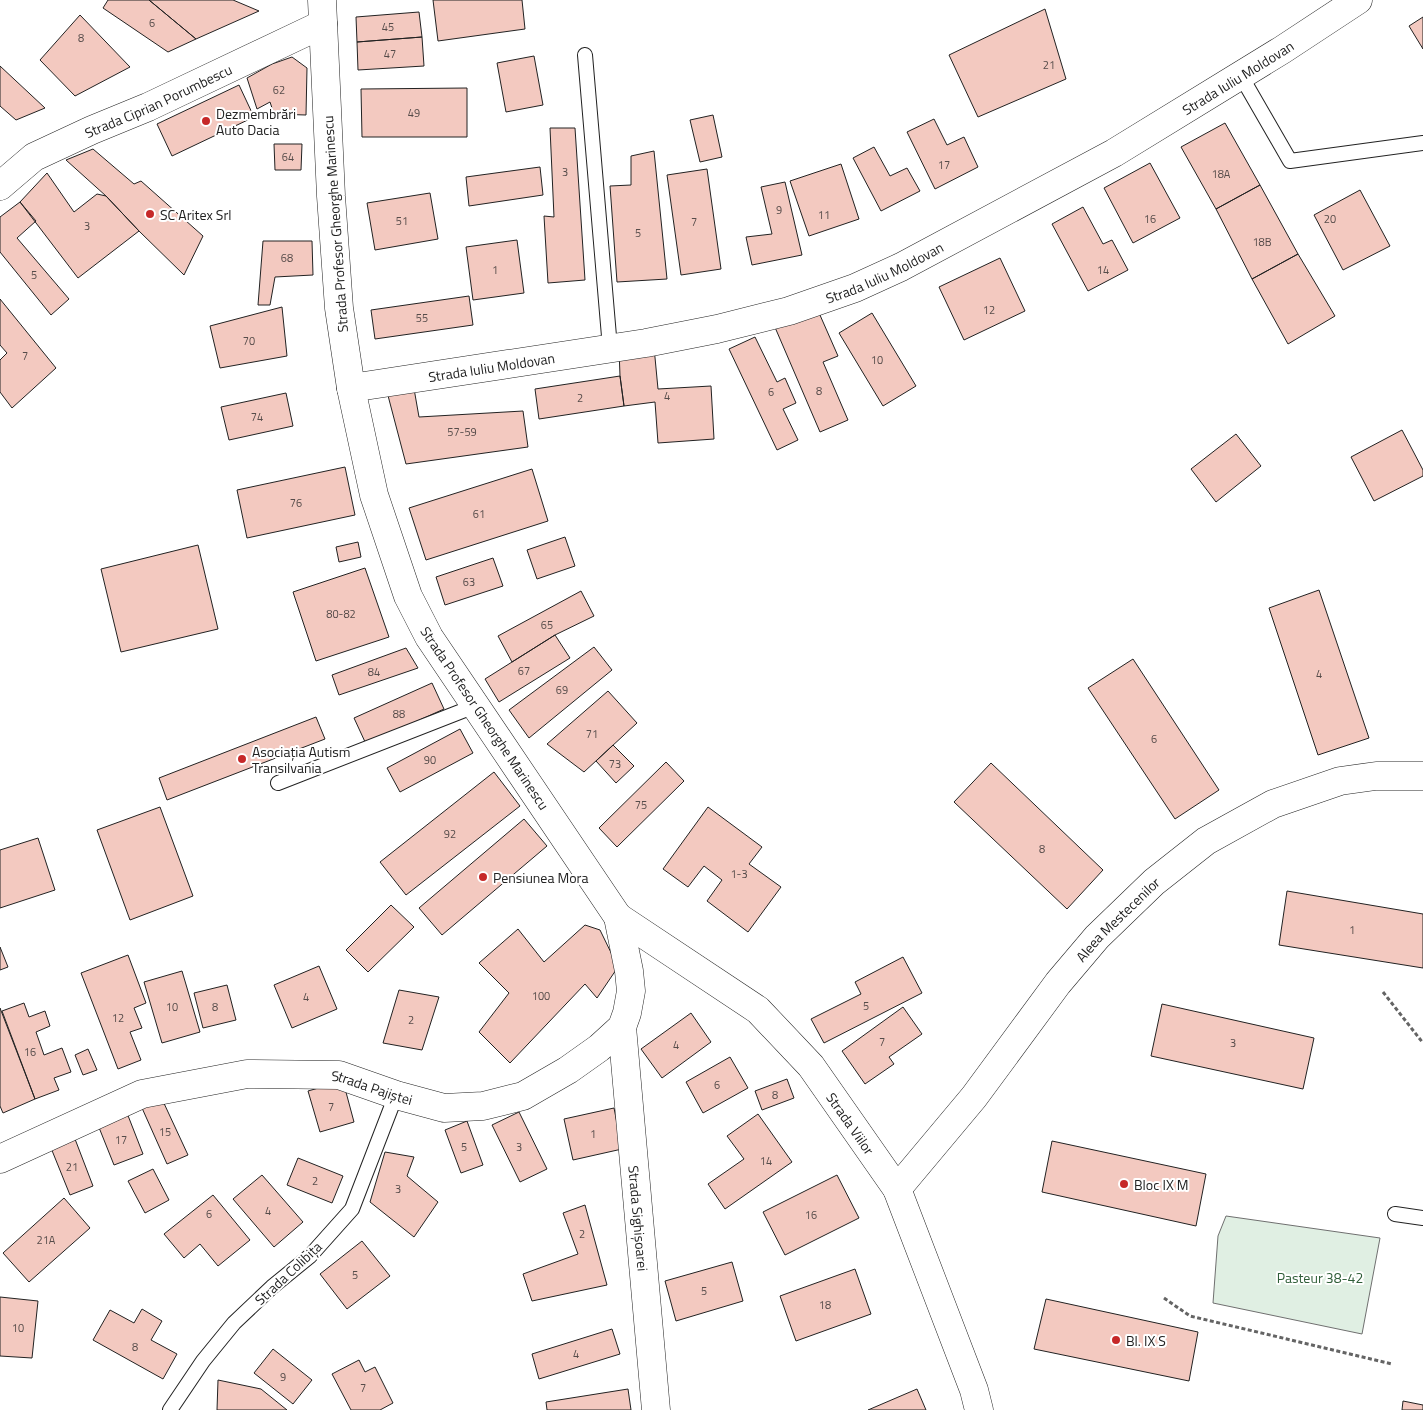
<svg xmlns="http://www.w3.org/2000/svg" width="1423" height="1410" viewBox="0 0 1423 1410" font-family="'Titillium Web',sans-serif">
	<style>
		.green { fill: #e0efe3; stroke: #6f6f6f }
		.building { fill: #f3c9c0; stroke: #222 }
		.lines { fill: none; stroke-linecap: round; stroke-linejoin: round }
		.service-casing { stroke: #222; stroke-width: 16 }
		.minor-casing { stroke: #222; stroke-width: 29 }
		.path { stroke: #646464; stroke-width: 3; stroke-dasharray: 4 2.5; stroke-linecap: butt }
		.service { stroke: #fff; stroke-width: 14 }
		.minor { stroke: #fff; stroke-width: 28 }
		.poi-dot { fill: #c62828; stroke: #fff; stroke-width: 2 }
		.labels { text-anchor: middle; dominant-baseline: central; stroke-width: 4; stroke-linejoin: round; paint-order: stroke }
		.number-label { font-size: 11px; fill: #564c4a }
		.street-label { font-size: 14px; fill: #222; stroke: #fff }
		.poi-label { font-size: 14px; fill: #222; stroke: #fff; text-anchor: start }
		.park-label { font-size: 14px; fill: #2f5e38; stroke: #fff }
	</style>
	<rect width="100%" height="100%" fill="#fff"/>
	<path class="green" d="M1226 1216 1380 1238 1362 1334 1213 1303 1218 1236Z"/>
	<path class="building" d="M108 0H149L196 39 168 52 103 8Z
		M149 0H233L259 11 196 39Z
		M433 0H522L525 29 438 41Z
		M1045 9 1066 79 978 117 949 55Z
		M419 12 422 37 357 42 356 17Z
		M80 15 130 67 75 96 40 60Z
		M1423 17V49L1409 26Z
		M422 37 424 66 358 70 357 42Z
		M534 56 543 105 506 112 497 63Z
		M292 57 307 68 306 115 274 114 270 102 257 109 247 78 272 64Z
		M0 66 45 108 16 120 0 106Z
		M239 85 254 117 172 156 157 124Z
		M467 88V137H362L361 89Z
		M713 115 722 157 700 162 690 120Z
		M934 119 947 145 964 137 978 167 935 189 907 132Z
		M1225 123 1260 185 1216 209 1181 147Z
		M550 128H575L585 280 548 283 544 216 554 217Z
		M274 144H302L301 170H275Z
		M874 147 890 176 907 168 920 191 881 211 853 158Z
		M93 149 134 184 141 181 203 236 184 275 139 231 106 196 66 160Z
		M654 151 667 279 617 282 610 186 631 185V156Z
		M1150 163 1180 218 1133 243 1104 188Z
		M841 164 859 219 809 236 790 181Z
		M540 167 543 195 469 206 466 177Z
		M707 169 721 269 681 275 667 175Z
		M47 173 74 212 97 194 106 196 139 231 78 278 20 202Z
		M785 182 802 255 752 265 746 237 772 234 761 187Z
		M1260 185 1298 254 1252 279 1216 209Z
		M1360 190 1390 246 1343 270 1314 215Z
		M430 193 438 239 375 250 367 203Z
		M20 202 36 221 17 238 69 299 51 315 0 252V217Z
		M1083 207 1103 244 1112 240 1128 270 1088 291 1052 224Z
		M517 240 524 293 473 300 466 247Z
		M263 241H312L313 275 275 277 270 305H258Z
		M1298 254 1335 316 1288 344 1252 279Z
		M1000 258 1025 311 964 340 939 287Z
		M469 296 473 325 375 339 371 310Z
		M0 299 56 368 12 408 0 392V360L7 353 0 345Z
		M816 306 838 356 823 362 848 420 820 432 774 325Z
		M282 307 287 356 220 368 210 326Z
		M872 313 916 386 883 406 839 333Z
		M755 337 777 382 785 378 796 403 783 409 798 440 777 450 729 349Z
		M654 347 658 389 711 386 714 439 658 443 655 402 624 406 620 376 619 349Z
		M620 376 624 406 539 419 535 389Z
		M413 383 419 417 523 411 528 447 406 464 386 388Z
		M286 393 293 426 229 440 221 407Z
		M1402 430 1423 470V476L1374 501 1351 457Z
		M1236 434 1261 466 1216 502 1191 469Z
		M345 467 355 515 247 538 237 490Z
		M532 469 548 521 426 560 409 508Z
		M565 537 575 566 537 579 527 550Z
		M358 542 361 557 339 562 336 547Z
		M198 545 218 629 121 652 101 569Z
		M493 558 503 586 445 605 436 577Z
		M365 568 389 637 316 661 293 592Z
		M1319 590 1369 738 1318 755 1269 608Z
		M581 591 594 616 555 635 512 662 498 636Z
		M555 635 570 658 499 702 485 679Z
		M594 647 612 670 529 738 509 710Z
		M406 648 418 668 339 695 332 675Z
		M1133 659 1219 790 1175 819 1088 688Z
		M432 683 444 709 366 744 354 718Z
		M608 691 637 723 584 772 547 744Z
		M316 717 325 739 167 800 159 778Z
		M460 729 473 753 400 792 387 768Z
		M613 745 634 766 616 783 596 761Z
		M666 762 684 781 617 847 599 828Z
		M991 763 1103 870 1067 909 954 802Z
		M494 772 520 806 406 895 380 862Z
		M160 807 193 896 130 920 97 830Z
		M708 807 762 847 749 864 781 887 748 932 707 901 722 880 704 866 688 887 663 869Z
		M524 819 547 846 442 935 419 908Z
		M38 838 55 890 0 908V850Z
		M1287 891 1423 914V968L1279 945Z
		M391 905 414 927 368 972 346 950Z
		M585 925 600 930 618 967 597 998 585 984 510 1063 479 1032 509 993 479 963 518 929 544 962Z
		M0 947 8 967 0 970Z
		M128 955 146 1003 134 1008 142 1028 130 1032 141 1060 118 1069 81 973Z
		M903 957 922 993 824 1043 811 1019 861 994 855 982Z
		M319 966 337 1009 292 1028 274 985Z
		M182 971 200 1032 162 1043 144 982Z
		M227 985 236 1020 203 1028 194 993Z
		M399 990 439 997 422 1050 383 1043Z
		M24 1003 29 1017 45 1011 50 1026 36 1032 44 1055 62 1048 71 1072 54 1078 59 1090 35 1099 2 1011Z
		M1162 1004 1314 1038 1303 1089 1151 1056Z
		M903 1007 922 1034 889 1057 894 1064 865 1084 842 1051Z
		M0 1008 35 1099 3 1113 0 1106Z
		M691 1013 711 1042 662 1078 641 1049Z
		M88 1049 97 1070 83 1075 75 1055Z
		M730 1057 748 1088 703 1113 686 1082Z
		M787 1079 794 1098 762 1110 755 1091Z
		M343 1081 354 1122 320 1132 308 1091Z
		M162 1099 188 1155 167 1164 142 1108Z
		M614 1108 622 1149 573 1160 564 1119Z
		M519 1112 547 1169 520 1182 492 1125Z
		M127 1113 143 1154 114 1165 98 1125Z
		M758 1114 792 1162 725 1209 708 1184 744 1159 727 1136Z
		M467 1121 483 1165 461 1173 445 1130Z
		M75 1139 93 1186 70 1195 51 1148Z
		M1052 1141 1206 1174 1196 1226 1042 1192Z
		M385 1152 414 1157 407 1176 438 1202 414 1237 370 1202Z
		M298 1158 343 1176 332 1203 287 1185Z
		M153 1169 169 1200 145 1213 128 1181Z
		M262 1175 303 1222 274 1247 233 1199Z
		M837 1175 859 1218 785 1255 763 1212Z
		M213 1195 250 1240 218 1266 200 1244 184 1258 164 1234Z
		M64 1198 90 1228 29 1282 3 1253Z
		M585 1205 607 1285 532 1301 523 1274 578 1254 563 1213Z
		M362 1241 390 1276 347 1309 320 1274Z
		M732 1262 743 1301 676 1321 665 1281Z
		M855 1269 871 1314 796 1341 780 1296Z
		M0 1297 38 1301 32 1358 0 1356Z
		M1046 1299 1198 1332 1189 1381 1034 1349Z
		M142 1309 162 1321 151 1340 177 1354 163 1379 93 1340 110 1310 134 1323Z
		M612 1329 620 1354 539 1379 532 1354Z
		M273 1349 312 1380 293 1404 254 1373Z
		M359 1360 365 1372 375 1367 393 1403 380 1410H351L332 1374Z
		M218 1380 261 1389 287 1410H217Z
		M628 1389 631 1410H547L546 1402Z
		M917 1389 926 1410H868Z
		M1403 1401 1423 1405V1410H1402Z"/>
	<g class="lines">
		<g class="service-casing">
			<path id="service" d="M585 55 610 348
				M1241 76 1290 161 1423 143
				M278 783 475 706
				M1395 1214 1423 1218
				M170 1410 203 1361 234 1323 272 1287 310 1256 352 1209 396 1095"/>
		</g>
		<g class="minor-casing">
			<g id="minor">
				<path id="s1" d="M0 186 34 157 92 130 148 107 323 24"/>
				<path id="s2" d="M351 388 646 343 717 329 789 311 855 288 901 267 1114 153 1282 50 1358 0"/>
				<path id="s3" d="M618 917 758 1010 811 1066 897 1189 974 1390 979 1410"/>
				<path id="s4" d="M622 1027 656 1410"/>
				<path id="s5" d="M0 1159 142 1094 247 1074 339 1075 396 1095 444 1108 483 1106 523 1096 568 1070 599 1048 622 1027 627 1013 631 991 629 971 618 917 429 637 408 596 374 495 351 388 339 308 331 196 322 0"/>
				<path id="s6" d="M897 1189 974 1097 1058 983 1097 937 1154 882 1206 841 1273 804 1340 781 1376 776H1423"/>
			</g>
		</g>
		<path class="path" d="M1383 992 1423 1043
			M1164 1298 1190 1316 1392 1364"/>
		<use href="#service" class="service"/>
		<use href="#minor" class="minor"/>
	</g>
	<g class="poi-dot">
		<circle cx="206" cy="121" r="5"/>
		<circle cx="150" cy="214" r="5"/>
		<circle cx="242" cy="759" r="5"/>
		<circle cx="483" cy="877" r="5"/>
		<circle cx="1124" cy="1184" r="5"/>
		<circle cx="1116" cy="1340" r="5"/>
	</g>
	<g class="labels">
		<g class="number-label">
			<text x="152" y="23">6</text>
			<text x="388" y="27">45</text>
			<text x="81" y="38">8</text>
			<text x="390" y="54">47</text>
			<text x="1049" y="65">21</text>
			<text x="279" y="90">62</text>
			<text x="414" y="113">49</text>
			<text x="288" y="157">64</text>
			<text x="944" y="165">17</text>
			<text x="565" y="172">3</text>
			<text x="1221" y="174">18A</text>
			<text x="779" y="210">9</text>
			<text x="824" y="215">11</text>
			<text x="1150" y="219">16</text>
			<text x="1330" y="219">20</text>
			<text x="402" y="221">51</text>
			<text x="694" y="222">7</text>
			<text x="87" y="226">3</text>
			<text x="638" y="233">5</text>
			<text x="1262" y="242">18B</text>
			<text x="287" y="258">68</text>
			<text x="495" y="270">1</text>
			<text x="1103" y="270">14</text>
			<text x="34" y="275">5</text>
			<text x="989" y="310">12</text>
			<text x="422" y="318">55</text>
			<text x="249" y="341">70</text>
			<text x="25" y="356">7</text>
			<text x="877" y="360">10</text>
			<text x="819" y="391">8</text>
			<text x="771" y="392">6</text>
			<text x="667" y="396">4</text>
			<text x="580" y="398">2</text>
			<text x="257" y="417">74</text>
			<text x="462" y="432">57-59</text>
			<text x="296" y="503">76</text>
			<text x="479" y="514">61</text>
			<text x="469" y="582">63</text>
			<text x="341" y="614">80-82</text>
			<text x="547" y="625">65</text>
			<text x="524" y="671">67</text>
			<text x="374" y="672">84</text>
			<text x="1319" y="674">4</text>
			<text x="562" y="690">69</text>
			<text x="399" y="714">88</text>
			<text x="592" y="734">71</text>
			<text x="1154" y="739">6</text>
			<text x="430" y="760">90</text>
			<text x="615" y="764">73</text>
			<text x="641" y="805">75</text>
			<text x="450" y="834">92</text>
			<text x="1042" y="849">8</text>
			<text x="739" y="874">1-3</text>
			<text x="1352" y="930">1</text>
			<text x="541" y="996">100</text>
			<text x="306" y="997">4</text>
			<text x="866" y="1006">5</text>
			<text x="172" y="1007">10</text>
			<text x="215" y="1007">8</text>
			<text x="118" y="1018">12</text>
			<text x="411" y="1020">2</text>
			<text x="882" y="1042">7</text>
			<text x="1233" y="1043">3</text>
			<text x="676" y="1045">4</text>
			<text x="30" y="1052">16</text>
			<text x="717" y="1085">6</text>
			<text x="775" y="1095">8</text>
			<text x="331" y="1107">7</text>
			<text x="165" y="1132">15</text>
			<text x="593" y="1134">1</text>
			<text x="121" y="1140">17</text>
			<text x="464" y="1147">5</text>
			<text x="519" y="1147">3</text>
			<text x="766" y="1161">14</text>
			<text x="72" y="1167">21</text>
			<text x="315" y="1181">2</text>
			<text x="398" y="1189">3</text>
			<text x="268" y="1211">4</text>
			<text x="209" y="1214">6</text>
			<text x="811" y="1215">16</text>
			<text x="582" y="1234">2</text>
			<text x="46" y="1240">21A</text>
			<text x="355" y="1275">5</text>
			<text x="704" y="1291">5</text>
			<text x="825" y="1305">18</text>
			<text x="18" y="1328">10</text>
			<text x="135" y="1347">8</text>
			<text x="576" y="1354">4</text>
			<text x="283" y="1377">9</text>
			<text x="363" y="1388">7</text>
		</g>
		<g class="street-label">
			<text stroke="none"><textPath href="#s2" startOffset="952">Strada Iuliu Moldovan</textPath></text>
			<text stroke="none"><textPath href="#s1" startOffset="181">Strada Ciprian Porumbescu</textPath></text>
			<text transform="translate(335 224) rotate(-94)">Strada Profesor Gheorghe Marinescu</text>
			<text stroke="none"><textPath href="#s2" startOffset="548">Strada Iuliu Moldovan</textPath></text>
			<text stroke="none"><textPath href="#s2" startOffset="142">Strada Iuliu Moldovan</textPath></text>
			<text transform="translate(485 718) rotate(56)">Strada Profesor Gheorghe Marinescu</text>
			<text stroke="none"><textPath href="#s6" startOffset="349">Aleea Mestecenilor</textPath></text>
			<text stroke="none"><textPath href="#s5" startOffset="390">Strada Pajiștei</textPath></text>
			<text stroke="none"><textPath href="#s3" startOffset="315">Strada Viilor</textPath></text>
			<text stroke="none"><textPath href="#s4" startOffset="192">Strada Sighișoarei</textPath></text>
			<text transform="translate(288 1273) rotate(-43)">Strada Colibița</text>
		</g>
		<g class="poi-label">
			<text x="216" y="113">Dezmembrări<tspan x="216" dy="16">Auto Dacia</tspan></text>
			<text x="160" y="214">SC Aritex Srl</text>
			<text x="252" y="751">Asociația Autism<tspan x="252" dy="16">Transilvania</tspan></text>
			<text x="493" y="877">Pensiunea Mora</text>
			<text x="1134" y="1184">Bloc IX M</text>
			<text x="1126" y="1340">Bl. IX S</text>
		</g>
		<g class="park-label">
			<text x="1320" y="1277">Pasteur 38-42</text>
		</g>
	</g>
</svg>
